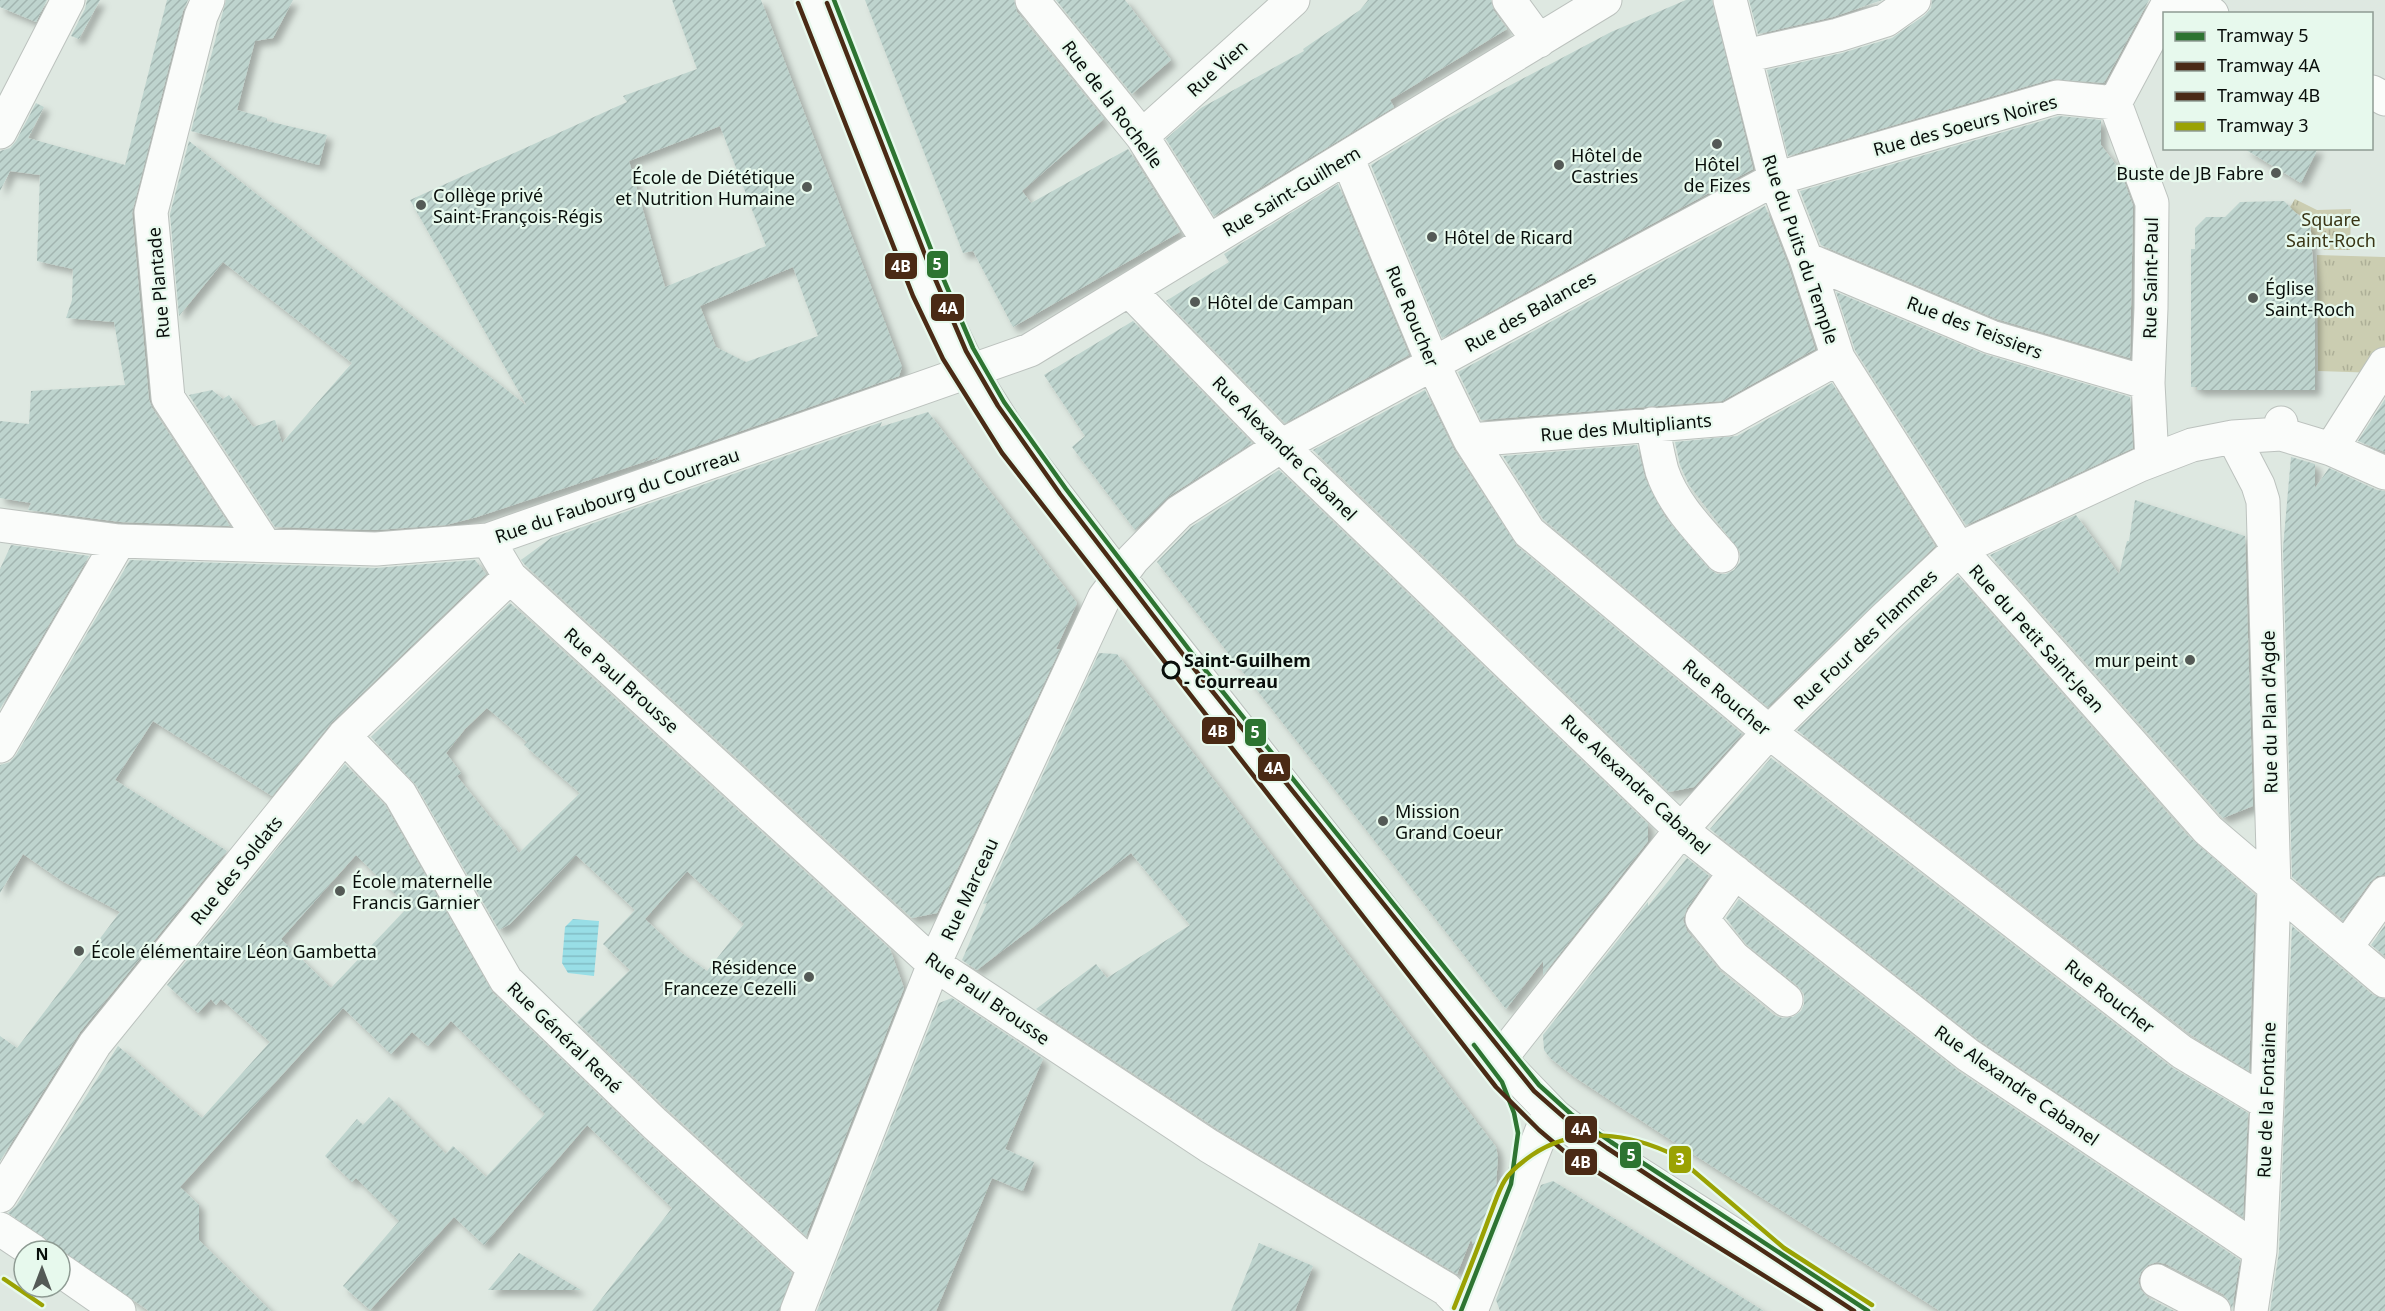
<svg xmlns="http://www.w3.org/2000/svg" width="2385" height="1311" viewBox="0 0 2385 1311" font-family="'Noto Sans',sans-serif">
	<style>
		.park { fill: url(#park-tufts) }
		.water { fill: url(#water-rules) }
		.building { fill: url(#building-hatch); fill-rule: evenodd; filter: url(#shadow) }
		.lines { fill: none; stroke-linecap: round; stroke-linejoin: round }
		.minor-casing { stroke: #bcc2be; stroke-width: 35 }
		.minor { stroke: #fafcfa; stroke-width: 33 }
		.tram-1-casing { stroke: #e7f9ed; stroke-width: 9 }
		.tram-2-casing { stroke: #e7f9ed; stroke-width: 9 }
		.tram-3-casing { stroke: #e7f9ed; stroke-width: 9 }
		.tram-4-casing { stroke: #e7f9ed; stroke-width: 9 }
		.tram-1 { stroke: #2d7431; stroke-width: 4.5 }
		.tram-2 { stroke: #4a2a15; stroke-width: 4.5 }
		.tram-3 { stroke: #4a2a15; stroke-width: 4.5 }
		.tram-4 { stroke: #9aa203; stroke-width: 4.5 }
		.poi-dot { fill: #545a56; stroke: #e7f9ed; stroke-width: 2 }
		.stop-dot { fill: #e7f9ed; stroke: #090e0b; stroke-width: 3 }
		.labels { text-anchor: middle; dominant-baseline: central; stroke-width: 4.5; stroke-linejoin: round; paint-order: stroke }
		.street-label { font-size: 18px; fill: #090e0b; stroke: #e7f9ed }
		.poi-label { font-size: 18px; fill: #090e0b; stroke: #e7f9ed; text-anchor: start }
		.park-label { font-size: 18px; fill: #393515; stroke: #e7f9ed }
		.stop-label { font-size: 18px; font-weight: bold; fill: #090e0b; stroke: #e7f9ed; text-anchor: start }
		.line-badge { stroke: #e7f9ed; stroke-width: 2 }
		.badge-label { font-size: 16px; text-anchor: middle; font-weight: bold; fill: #fff }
	</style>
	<defs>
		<pattern id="park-tufts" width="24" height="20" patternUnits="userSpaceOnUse" patternTransform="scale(1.5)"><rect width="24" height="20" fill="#cbcdb1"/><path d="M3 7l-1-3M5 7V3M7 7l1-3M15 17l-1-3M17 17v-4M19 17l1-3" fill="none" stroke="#adaf97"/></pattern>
		<pattern id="water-rules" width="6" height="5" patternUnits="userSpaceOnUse" patternTransform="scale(1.5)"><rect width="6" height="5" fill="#98dee6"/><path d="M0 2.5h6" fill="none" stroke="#82bdc4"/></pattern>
		<pattern id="building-hatch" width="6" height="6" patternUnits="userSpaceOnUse" patternTransform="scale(1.5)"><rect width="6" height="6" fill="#bed4ce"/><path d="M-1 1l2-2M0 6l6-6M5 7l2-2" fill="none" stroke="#a2b5b0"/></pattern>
		<filter id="shadow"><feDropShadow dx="5.5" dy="5.5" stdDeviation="3" flood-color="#0004"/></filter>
	</defs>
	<rect width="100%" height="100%" fill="#dee8e1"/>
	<path class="park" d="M2295 199 2317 210 2351 209 2350 250H2324L2323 247H2311V221L2289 209Z
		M2317 255 2385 257V364L2379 373 2318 371Z"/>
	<path class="water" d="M573 919 599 921 594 976 568 973 562 963 565 927Z"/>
	<path class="building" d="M0 0H47L36 22 0 7Z
		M87 0H100L79 39 71 36 85 9Z
		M167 0H188L183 11 132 213 149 400 152 408 230 526 121 522 28 510 31 503 0 498V421L29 424 31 391 125 385 114 322 66 318 72 300 73 269 37 261 40 175 10 171 0 191V151L10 148 16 141 36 103 44 107 28 138 125 165Z
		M226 0H293L273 38 255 41 237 110 267 118V121L327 135 319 165 191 131Z
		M672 0H761L902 367 899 376 652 462 662 456 477 517 446 525 376 530 275 527 189 395 212 390 223 399 229 395 253 427 275 420 282 443 352 363 223 262 179 316 170 214 189 141 527 406 410 200 627 102 623 96 697 69ZM720 126 766 246 665 287 629 161ZM793 267 818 336 746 362 716 347 700 306Z
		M865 0H1014L1017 12 1104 119 1022 191 1031 203 1128 149 1180 232 1013 327 973 251 963 253Z
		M1056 0H1125L1171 60 1132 94Z
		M1368 0H1491L1494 11 1507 29 1390 100 1394 107 1214 216 1166 139 1201 108 1304 51 1303 49 1360 10Z
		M1686 0H1712L1753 169 1442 338 1371 165 1441 122 1611 32Z
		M1749 0H1882L1833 17 1758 34Z
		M1932 0H2149L2104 83 2052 79 1788 156 1767 70 1842 53 1892 38 1925 15 1931 8Z
		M2059 116 2101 120V145L2120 170 2133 206 2130 358 1997 319 1821 245 1800 191Z
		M2243 148H2318L2301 183Z
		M1338 184 1409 355 1285 423 1166 301 1229 262 1224 254Z
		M2284 201 2310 227 2315 286V390H2197V387H2191V249H2195V228L2206 217H2225L2240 202Z
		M1765 206 1788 265 1815 349 1722 401 1481 420 1458 372Z
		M1836 292 1984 354 2130 397 2133 448 1966 525 1855 350Z
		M1133 321 1252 443 1169 496 1135 530 1072 447 1085 436 1044 375Z
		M1832 383 1935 546 1768 707 1543 519 1503 456 1637 445 1645 478 1665 517 1708 568 1717 574H1726L1734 570 1740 562V552L1689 485 1680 465 1675 442 1737 436Z
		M1425 390 1454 450 1517 546 1742 734 1694 787 1669 792 1313 450Z
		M2385 399V452L2358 441Z
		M928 412 1077 603 1056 649H1060L937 913 912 918 525 565 521 560 551 538 882 422 880 427Z
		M2291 457 2315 464V488L2329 468 2377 490 2385 491V875L2377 876 2370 882 2343 920 2292 877 2283 548Z
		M1279 470 1648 824V841L1543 975V961L1506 1009 1157 562 1191 527Z
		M2135 500 2245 536 2253 806 2223 818 1990 555 2076 515 2119 574 2127 541H2129Z
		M11 545 89 556 0 709V569Z
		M130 560 376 568 475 560 486 574 331 723 272 796 153 721 115 780 227 851 80 1032 0 1161V1036L17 1048 120 912 62 881 23 854 0 893V765L10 762 16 755Z
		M1958 576 2186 834 2255 895 2249 1071 2193 1036 1797 730Z
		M510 603 890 949 904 988 806 1236 667 1109 577 1022 630 970 603 944 635 910 576 855 510 924 499 930 416 785 371 737ZM487 708 527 742 524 745 580 793 519 853 499 825 497 826 457 776 461 773 446 753 465 729ZM687 871 744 924 707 971 679 951 645 919Z
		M1099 653 1117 654 1496 1147 1498 1157 1495 1199 1475 1249 1471 1239 1457 1274 1219 1130 1036 1009 1096 964 1107 978 1190 925 1131 853 977 970 962 960 987 903 983 904Z
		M1771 758 2171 1067 2248 1113 2243 1217 1979 1040 1710 829Z
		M345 764 385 805 493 993 641 1136 792 1273 779 1311H592L672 1208 587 1125 484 1245 454 1217 370 1310 343 1286 399 1221 356 1178 352 1182 325 1156 357 1119 363 1125 389 1097 446 1154 453 1146 486 1177 545 1114 451 1021 428 1046 412 1032 391 1054 343 1008 180 1187 199 1205V1240L271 1311H149L8 1213 16 1206 118 1046 202 1118 270 1042 221 999 216 1005 211 999 198 1013 167 985ZM356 855 408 907 331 988 281 939Z
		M1687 858 1709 876 1687 908 1683 920 1687 931 1721 972 1774 1015 1782 1018 1793 1017 1801 1011 1804 1004V994L1798 986 1746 944 1726 918 1739 899 1958 1071 2240 1260 2232 1309 2229 1301 2223 1294 2166 1264 2157 1262 2148 1265 2141 1272 2138 1281 2141 1290 2148 1298 2174 1311H1940L1674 1142 1576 1078 1550 1058 1544 1050 1543 1035 1648 902V906Z
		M2385 925V956L2371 945Z
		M2292 926 2373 995 2385 999V1311H2270L2279 1252Z
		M952 998 1043 1059 1005 1149 1034 1162 1023 1191 992 1178 936 1311H817L939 1003Z
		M1553 1181 1625 1225 1764 1311H1500L1496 1300 1541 1185Z
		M1259 1243 1313 1266 1295 1311H1231Z
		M519 1253 581 1290H488Z"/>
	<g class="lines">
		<g class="minor-casing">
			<path id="minor" d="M208 0 201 16 151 212 168 398 264 544
				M818 0 935 296 971 372 1017 444 1119 577 1500 1059 1555 1116 1589 1142 1853 1311
				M1032 0 1142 136 1208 241
				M1509 0 1539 41
				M1730 0 1775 179 1806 259 1838 358 1959 549 2208 830 2385 981
				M2187 0 2212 14
				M1745 56 1838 35 1886 20 1914 0
				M2372 92 2385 99
				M2115 103 2152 203 2151 308 2148 383 2152 460
				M0 132 68 0
				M1142 136 1293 0
				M1347 157 1433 364 1470 440 1529 532 1769 732 2182 1052 2267 1103
				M1806 259 1991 337 2148 383
				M1129 290 1281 446 1681 830 1968 1055 2260 1251
				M2281 423V434L2331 449 2385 473
				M1652 424C1655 439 1658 456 1662 471 1673 504 1699 530 1722 556
				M2233 437 2258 485 2263 501 2274 888 2267 1103 2260 1251 2251 1311
				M1470 440 1728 419 1838 358
				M2331 449 2385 364
				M0 525 119 541 376 549 488 540 1030 350 1605 0
				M488 540 510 577 934 964 1209 1146 1446 1289 1467 1311
				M344 736 400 794 506 980 654 1123 814 1268
				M0 746 119 541
				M1735 872 1702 919 1733 957 1786 1000
				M2347 946 2385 893
				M1500 1059 1681 830 1769 732 1885 618 1959 549 2140 465 2192 445 2233 437 2281 434
				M0 1196 95 1044 344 736 510 577
				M0 1229 33 1251
				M60 1270 119 1311
				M2157 1281 2214 1311
				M797 1311 934 964 1104 598 1133 559 1179 512 1281 446 1775 179 2057 97 2115 103 2170 0
				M1471 1311 1544 1125 1555 1116"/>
		</g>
		<use href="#minor" class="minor"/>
		<g class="tram-1-casing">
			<path id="tram-1" d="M834 0 934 257 973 348 1004 402 1066 489 1194 656 1539 1085 1571 1114 1611 1142 1868 1311
				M1461 1311 1511 1184 1518 1133 1514 1113 1502 1082 1474 1045"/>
		</g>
		<g class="tram-2-casing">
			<path id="tram-2" d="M827 3 927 260 966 351 998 406 1060 494 1188 661 1534 1091 1567 1120 1607 1148 1854 1311"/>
		</g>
		<g class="tram-3-casing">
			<path id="tram-3" d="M798 3 913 296 943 359 1002 453 1496 1087 1539 1130 1565 1152 1821 1311"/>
		</g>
		<g class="tram-4-casing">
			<path id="tram-4" d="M4 1279 42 1305
				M1454 1308C1466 1278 1478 1248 1489 1218 1494 1206 1498 1191 1505 1180 1511 1170 1522 1162 1532 1155 1576 1125 1630 1133 1676 1156L1784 1248 1872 1305"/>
		</g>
		<use href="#tram-1" class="tram-1"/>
		<use href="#tram-2" class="tram-2"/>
		<use href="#tram-3" class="tram-3"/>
		<use href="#tram-4" class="tram-4"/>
	</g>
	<g class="poi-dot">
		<circle cx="1717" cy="144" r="6"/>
		<circle cx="1559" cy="165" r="6"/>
		<circle cx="2276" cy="173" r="6"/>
		<circle cx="807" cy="187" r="6"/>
		<circle cx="421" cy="205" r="6"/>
		<circle cx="1432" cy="237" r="6"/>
		<circle cx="2253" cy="298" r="6"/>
		<circle cx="1195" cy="302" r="6"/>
		<circle cx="2190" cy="660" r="6"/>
		<circle cx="1383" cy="821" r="6"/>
		<circle cx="340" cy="891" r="6"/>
		<circle cx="79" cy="951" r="6"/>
		<circle cx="809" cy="977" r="6"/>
	</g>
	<circle class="stop-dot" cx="1171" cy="670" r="8"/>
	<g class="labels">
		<g class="street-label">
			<text transform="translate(1217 68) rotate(-42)">Rue Vien</text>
			<text transform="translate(1113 104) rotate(53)">Rue de la Rochelle</text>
			<text transform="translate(1965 125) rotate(-15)">Rue des Soeurs Noires</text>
			<text transform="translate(1291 191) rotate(-31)">Rue Saint-Guilhem</text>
			<text transform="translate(1801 249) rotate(71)">Rue du Puits du Temple</text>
			<text transform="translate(2150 278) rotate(-89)">Rue Saint-Paul</text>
			<text transform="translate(158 283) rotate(-95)">Rue Plantade</text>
			<text transform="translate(1530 311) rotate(-29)">Rue des Balances</text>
			<text transform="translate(1413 316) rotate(67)">Rue Roucher</text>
			<text transform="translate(1975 327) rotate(21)">Rue des Teissiers</text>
			<text transform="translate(1626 427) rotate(-5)">Rue des Multipliants</text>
			<text transform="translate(1285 448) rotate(45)">Rue Alexandre Cabanel</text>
			<text transform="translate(617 495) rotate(-19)">Rue du Faubourg du Courreau</text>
			<text transform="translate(2037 638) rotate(48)">Rue du Petit Saint-Jean</text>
			<text transform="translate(1865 639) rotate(-44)">Rue Four des Flammes</text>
			<text transform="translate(622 680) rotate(42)">Rue Paul Brousse</text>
			<text transform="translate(1727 697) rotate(40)">Rue Roucher</text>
			<text transform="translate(2269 712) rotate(-91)">Rue du Plan d'Agde</text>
			<text transform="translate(1636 784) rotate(43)">Rue Alexandre Cabanel</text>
			<text transform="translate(236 870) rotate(-51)">Rue des Soldats</text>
			<text transform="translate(969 889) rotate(-65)">Rue Marceau</text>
			<text transform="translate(2110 996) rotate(38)">Rue Roucher</text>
			<text transform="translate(988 998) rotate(35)">Rue Paul Brousse</text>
			<text transform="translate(565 1037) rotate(44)">Rue Général René</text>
			<text transform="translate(2017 1085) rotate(35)">Rue Alexandre Cabanel</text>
			<text transform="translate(2266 1100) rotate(-88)">Rue de la Fontaine</text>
		</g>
		<g class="poi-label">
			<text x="1571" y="155">Hôtel de<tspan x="1571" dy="21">Castries</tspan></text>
			<text x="1717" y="164" text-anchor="middle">Hôtel<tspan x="1717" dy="21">de Fizes</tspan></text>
			<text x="2264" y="173" text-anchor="end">Buste de JB Fabre</text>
			<text x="795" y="177" text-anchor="end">École de Diététique<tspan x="795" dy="21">et Nutrition Humaine</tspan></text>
			<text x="433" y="195">Collège privé<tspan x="433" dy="21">Saint-François-Régis</tspan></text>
			<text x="1444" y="237">Hôtel de Ricard</text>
			<text x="2265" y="288">Église<tspan x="2265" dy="21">Saint-Roch</tspan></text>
			<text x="1207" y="302">Hôtel de Campan</text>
			<text x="2178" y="660" text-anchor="end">mur peint</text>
			<text x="1395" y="811">Mission<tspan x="1395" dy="21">Grand Coeur</tspan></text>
			<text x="352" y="881">École maternelle<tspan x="352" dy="21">Francis Garnier</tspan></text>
			<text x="91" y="951">École élémentaire Léon Gambetta</text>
			<text x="797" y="967" text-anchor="end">Résidence<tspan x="797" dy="21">Franceze Cezelli</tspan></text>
		</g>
		<g class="park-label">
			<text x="2331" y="219">Square<tspan x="2331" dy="21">Saint-Roch</tspan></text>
		</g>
		<g class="stop-label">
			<text x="1184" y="660">Saint-Guilhem<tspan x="1184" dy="21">- Courreau</tspan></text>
		</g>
	</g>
	<g class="line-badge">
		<rect x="926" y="250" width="23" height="29" rx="6" fill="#2d7431"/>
		<rect x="884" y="252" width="34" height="28" rx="6" fill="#4a2a15"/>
		<rect x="930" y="293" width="35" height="29" rx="6" fill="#4a2a15"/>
		<rect x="1201" y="716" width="35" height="29" rx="6" fill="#4a2a15"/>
		<rect x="1244" y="718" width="23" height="29" rx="6" fill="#2d7431"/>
		<rect x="1257" y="753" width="34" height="29" rx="6" fill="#4a2a15"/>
		<rect x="1564" y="1115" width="34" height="29" rx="6" fill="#4a2a15"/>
		<rect x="1619" y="1141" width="23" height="28" rx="6" fill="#2d7431"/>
		<rect x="1668" y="1145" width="24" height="29" rx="6" fill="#9aa203"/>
		<rect x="1564" y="1148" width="34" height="28" rx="6" fill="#4a2a15"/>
	</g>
	<g class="badge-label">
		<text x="937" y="270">5</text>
		<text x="901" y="272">4B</text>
		<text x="948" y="314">4A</text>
		<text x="1218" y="737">4B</text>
		<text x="1255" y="738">5</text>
		<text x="1274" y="774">4A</text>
		<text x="1581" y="1135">4A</text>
		<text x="1631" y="1161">5</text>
		<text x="1680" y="1165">3</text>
		<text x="1581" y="1168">4B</text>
	</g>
	<rect x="2163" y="12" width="210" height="138" fill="#e7f9ed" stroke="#8e9b93" stroke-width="1.5"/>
	<rect x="2175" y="32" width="30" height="9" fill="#2d7431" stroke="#8e9b93" stroke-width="1.5"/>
	<text x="2217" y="42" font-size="18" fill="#090e0b">Tramway 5</text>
	<rect x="2175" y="62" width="30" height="9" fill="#4a2a15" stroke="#8e9b93" stroke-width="1.5"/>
	<text x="2217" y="72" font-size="18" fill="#090e0b">Tramway 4A</text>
	<rect x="2175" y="92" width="30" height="9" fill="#4a2a15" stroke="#8e9b93" stroke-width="1.5"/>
	<text x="2217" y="102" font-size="18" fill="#090e0b">Tramway 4B</text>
	<rect x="2175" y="122" width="30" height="9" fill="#9aa203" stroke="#8e9b93" stroke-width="1.5"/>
	<text x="2217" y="132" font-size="18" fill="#090e0b">Tramway 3</text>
	<g transform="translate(42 1269)"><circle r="28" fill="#e7f9ed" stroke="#8e9b93" stroke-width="1.5"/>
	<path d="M0-4.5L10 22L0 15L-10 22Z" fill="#545a56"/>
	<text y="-9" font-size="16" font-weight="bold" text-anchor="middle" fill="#090e0b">N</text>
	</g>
</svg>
